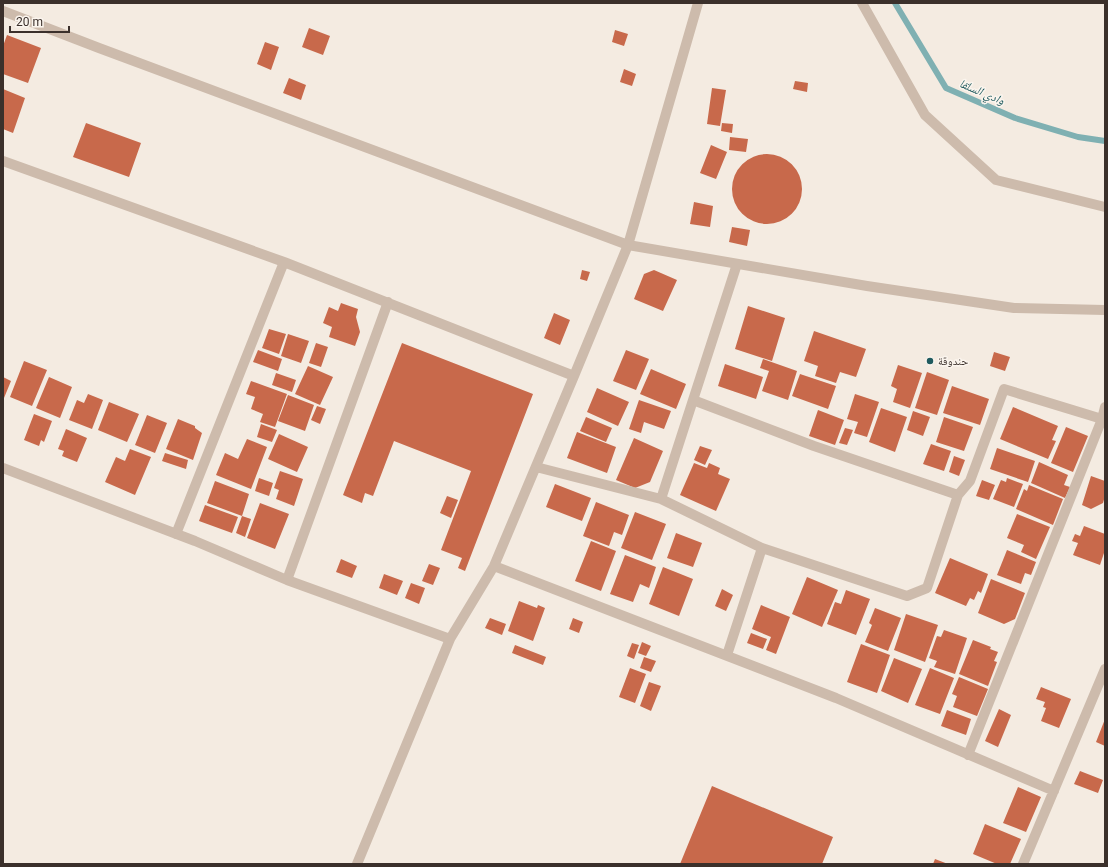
<svg xmlns="http://www.w3.org/2000/svg" width="1108" height="867" viewBox="0 0 1108 867" font-family="Roboto,'Noto Naskh Arabic',sans-serif">
	<style>
		.lines { fill: none; stroke-linecap: round; stroke-linejoin: round }
		.stream { stroke: #7fb0b2; stroke-width: 6 }
		.building { fill: #c8694b }
		.minor { stroke: #cdbbac; stroke-width: 10 }
		.poi-dot { fill: #1f5a5e; stroke: #fbf5ee; stroke-width: 1.5 }
		.labels { text-anchor: middle; dominant-baseline: central; stroke-width: 3; stroke-linejoin: round; paint-order: stroke }
		.poi-label { font-size: 11px; fill: #3b302b; stroke: #fbf5ee; text-anchor: start }
		.water-label { font-size: 12px; font-style: italic; fill: #1f5a5e; stroke: #fbf5ee }
	</style>
	<rect width="100%" height="100%" fill="#f4ebe1"/>
	<g class="lines">
		<path class="stream" d="M895 3 946 88 1015 118 1078 137 1105 141"/>
	</g>
	<path class="building" d="M309 28 330 36 323 55 302 47Z
		M615 30 628 34 624 46 612 42Z
		M7 35 41 48 28 83 3 74V46Z
		M265 42 279 47 271 70 257 64Z
		M624 69 636 74 632 86 620 82Z
		M289 78 306 85 301 100 283 93Z
		M795 81 808 83 807 92 793 89Z
		M712 88 726 90 720 126 707 124Z
		M3 89 25 98 13 133 3 129Z
		M86 123 141 143 129 177 73 157Z
		M722 123 733 124 732 133 721 131Z
		M730 137 748 139 746 152 729 150Z
		M711 145 727 152 716 179 700 173Z
		M732 189a35 35 0 1 1 70 0a35 35 0 1 1-70 0Z
		M694 202 713 206 710 227 690 224Z
		M732 227 750 230 747 246 729 242Z
		M582 270 590 272 587 281 580 279Z
		M654 270 677 280 663 311 634 299 644 274Z
		M341 303 358 309 356 317 360 332 355 346 329 337 332 327 323 323 329 307 338 311Z
		M748 306 785 318 772 361 735 349Z
		M554 313 570 320 560 345 544 338Z
		M269 329 286 334 279 354 262 348Z
		M814 331 866 349 856 377 840 372 836 383 815 376 818 366 804 361Z
		M288 334 309 341 301 363 281 356Z
		M316 343 328 347 321 367 309 363Z
		M402 343 533 394 465 571 458 568 462 558 441 550 471 471 394 441 373 496 365 493 362 503 343 495Z
		M258 350 282 359 278 371 253 362Z
		M626 350 649 359 636 390 613 381Z
		M994 352 1010 357 1005 371 990 366Z
		M763 359 797 371 788 400 762 391 769 371 760 368Z
		M24 361 47 370 32 406 10 397Z
		M725 364 763 377 756 399 718 386Z
		M898 365 922 373 910 408 893 402 897 389 891 386Z
		M308 366 333 377 320 405 295 394Z
		M651 369 686 384 676 409 640 394Z
		M927 372 949 380 937 415 915 408Z
		M276 373 296 380 292 392 272 385Z
		M800 374 836 386 828 409 792 396Z
		M3 377 11 381 4 398H3Z
		M49 377 72 387 60 418 36 408Z
		M251 381 287 394 275 427 260 422 263 414 251 409 255 397 246 394Z
		M952 386 989 399 980 425 943 413Z
		M597 388 629 402 618 426 587 412Z
		M88 394 103 400 92 429 69 420 77 400 84 403Z
		M855 394 879 402 867 437 854 433 858 422 847 419Z
		M288 395 314 405 305 431 278 421Z
		M639 400 671 411 664 429 644 422 641 433 629 429Z
		M109 402 139 414 127 442 98 430Z
		M317 406 326 409 320 424 311 420Z
		M1013 407 1058 426 1052 440 1056 441 1048 459 1000 439Z
		M881 408 907 417 895 452 869 442Z
		M818 410 844 420 835 445 809 436Z
		M913 411 930 417 923 436 907 430Z
		M34 414 52 421 44 442 41 440 39 446 24 440Z
		M147 415 167 423 155 453 135 445Z
		M586 417 612 428 606 442 580 431Z
		M944 417 973 427 964 451 936 442Z
		M178 419 195 426V428L202 433 193 460 166 449Z
		M261 424 277 430 272 442 257 437Z
		M1066 427 1088 436 1073 472 1051 463Z
		M845 428 853 430 847 445 839 443Z
		M66 429 87 438 77 462 62 456 64 451 58 449Z
		M577 432 616 447 607 473 567 458Z
		M279 434 308 447 297 472 268 459Z
		M634 438 663 451 650 482 635 488 616 480Z
		M247 439 267 447 251 489 216 475 225 453 238 459Z
		M931 444 951 451 944 471 923 464Z
		M700 446 712 450 705 465 694 460Z
		M997 448 1035 461 1028 482 990 469Z
		M130 449 151 457 135 495 105 482 116 457 125 461Z
		M165 453 188 460 186 469 162 461Z
		M954 456 965 460 959 476 949 472Z
		M1039 462 1068 475 1064 485 1070 487 1065 498 1031 483Z
		M694 463 707 468 709 463 720 468 718 474 730 479 716 511 680 495Z
		M280 471 303 479 294 506 276 499 279 490 274 488Z
		M1091 476 1105 481V496L1103 503 1091 509 1082 505Z
		M259 478 273 483 269 496 255 491Z
		M1007 478 1023 484 1014 507 993 499 1001 480 1006 482Z
		M982 480 995 485 989 500 976 496Z
		M215 481 249 494 242 516 207 503Z
		M555 484 591 498 582 521 546 507Z
		M1029 485 1063 499 1053 525 1016 509 1024 489 1027 491Z
		M447 496 458 500 451 518 440 513Z
		M596 502 629 515 622 535 614 532 609 546 583 536Z
		M260 503 289 514 275 549 247 538Z
		M205 505 238 517 232 533 199 521Z
		M635 512 666 524 652 560 621 548Z
		M1017 514 1050 527 1036 559 1021 552 1024 545 1007 538Z
		M242 516 251 519 245 537 236 533Z
		M1084 526 1105 534V550L1100 565 1073 555 1078 543 1072 541 1075 534 1080 536Z
		M676 533 702 543 693 567 667 558Z
		M591 541 616 551 601 591 575 581Z
		M1007 550 1036 562 1031 575 1025 573 1021 584 997 575Z
		M625 555 656 567 649 588 640 584 633 602 610 594Z
		M950 558 988 574 981 593 978 591 974 600 970 598 966 606 935 593Z
		M341 559 357 566 352 578 336 572Z
		M429 564 440 568 433 585 422 581Z
		M663 567 693 579 679 616 649 604Z
		M384 574 403 581 397 595 379 588Z
		M807 577 838 590 822 627 792 614Z
		M991 579 1025 593 1015 619 1004 624 978 613Z
		M411 583 425 588 419 604 405 598Z
		M722 589 733 595 726 611 715 606Z
		M846 590 870 599 856 635 827 624 835 602 841 604Z
		M519 601 537 608 538 605 545 608 533 641 508 631Z
		M761 605 790 617 776 654 766 650 771 637 752 629Z
		M875 608 901 618 888 651 865 642 872 625 869 623Z
		M906 614 938 625 925 662 894 650Z
		M490 618 506 624 502 635 485 628Z
		M573 618 583 622 579 633 569 629Z
		M944 630 967 638 955 674 934 667 937 661 929 658 937 636 941 637Z
		M751 633 767 639 763 649 747 643Z
		M973 640 991 647 990 649 998 652 994 661 997 662 988 686 959 674Z
		M642 642 651 646 646 656 638 653Z
		M632 643 639 645 634 659 627 656Z
		M861 644 890 655 877 693 847 682Z
		M515 645 546 657 543 665 512 653Z
		M644 657 656 661 651 672 640 668Z
		M894 658 922 669 908 703 881 691Z
		M630 668 646 674 635 703 619 697Z
		M930 668 954 678 940 714 915 705Z
		M959 677 988 689 977 716 953 707 957 696 952 694Z
		M649 682 661 686 651 711 640 706Z
		M1041 687 1071 699 1059 728 1041 721 1046 708 1043 707 1045 702 1036 699Z
		M999 709 1011 715 998 747 985 741Z
		M947 710 971 719 966 735 941 726Z
		M1105 719V746L1096 742Z
		M1080 771 1103 780 1098 793 1074 784Z
		M712 786 833 837 822 864H680Z
		M1018 787 1041 797 1026 832 1003 823Z
		M985 824 1021 839 1010 864H997L973 854Z
		M935 859 948 864H933Z"/>
	<g class="lines">
		<path class="minor" d="M862 3 925 115 996 180 1105 207
			M3 11 99 48 628 245 867 286 1014 308 1105 310
			M3 161 284 262 574 376
			M693 400 814 446 958 495
			M536 467 661 499 762 548 907 596 927 588 958 495 970 481 1004 389 1102 419
			M3 468 195 541 287 580 450 639
			M661 499 737 264
			M176 534 284 262
			M494 566 836 698 1054 791
			M287 580 388 302
			M727 655 762 548
			M968 755 1102 419 1105 407
			M357 864 450 639 494 566 574 376 628 245 698 3
			M1023 864 1105 669"/>
	</g>
	<circle class="poi-dot" cx="930" cy="361" r="4"/>
	<g class="labels">
		<g class="poi-label">
			<text x="938" y="361">حندوقة</text>
		</g>
		<g class="water-label">
			<text transform="translate(982 92) rotate(23)">وادي السلقا</text>
		</g>
	</g>
	<rect width="1108" height="867" fill="none" stroke="#3b302b" stroke-width="8"/>
	<path d="M10 26v6h59v-6" fill="none" stroke="#3b302b" stroke-width="2"/>
	<text x="16" y="26" font-size="12" fill="#3b302b" stroke="#fbf5ee" stroke-width="3" paint-order="stroke">20 m</text>
</svg>
